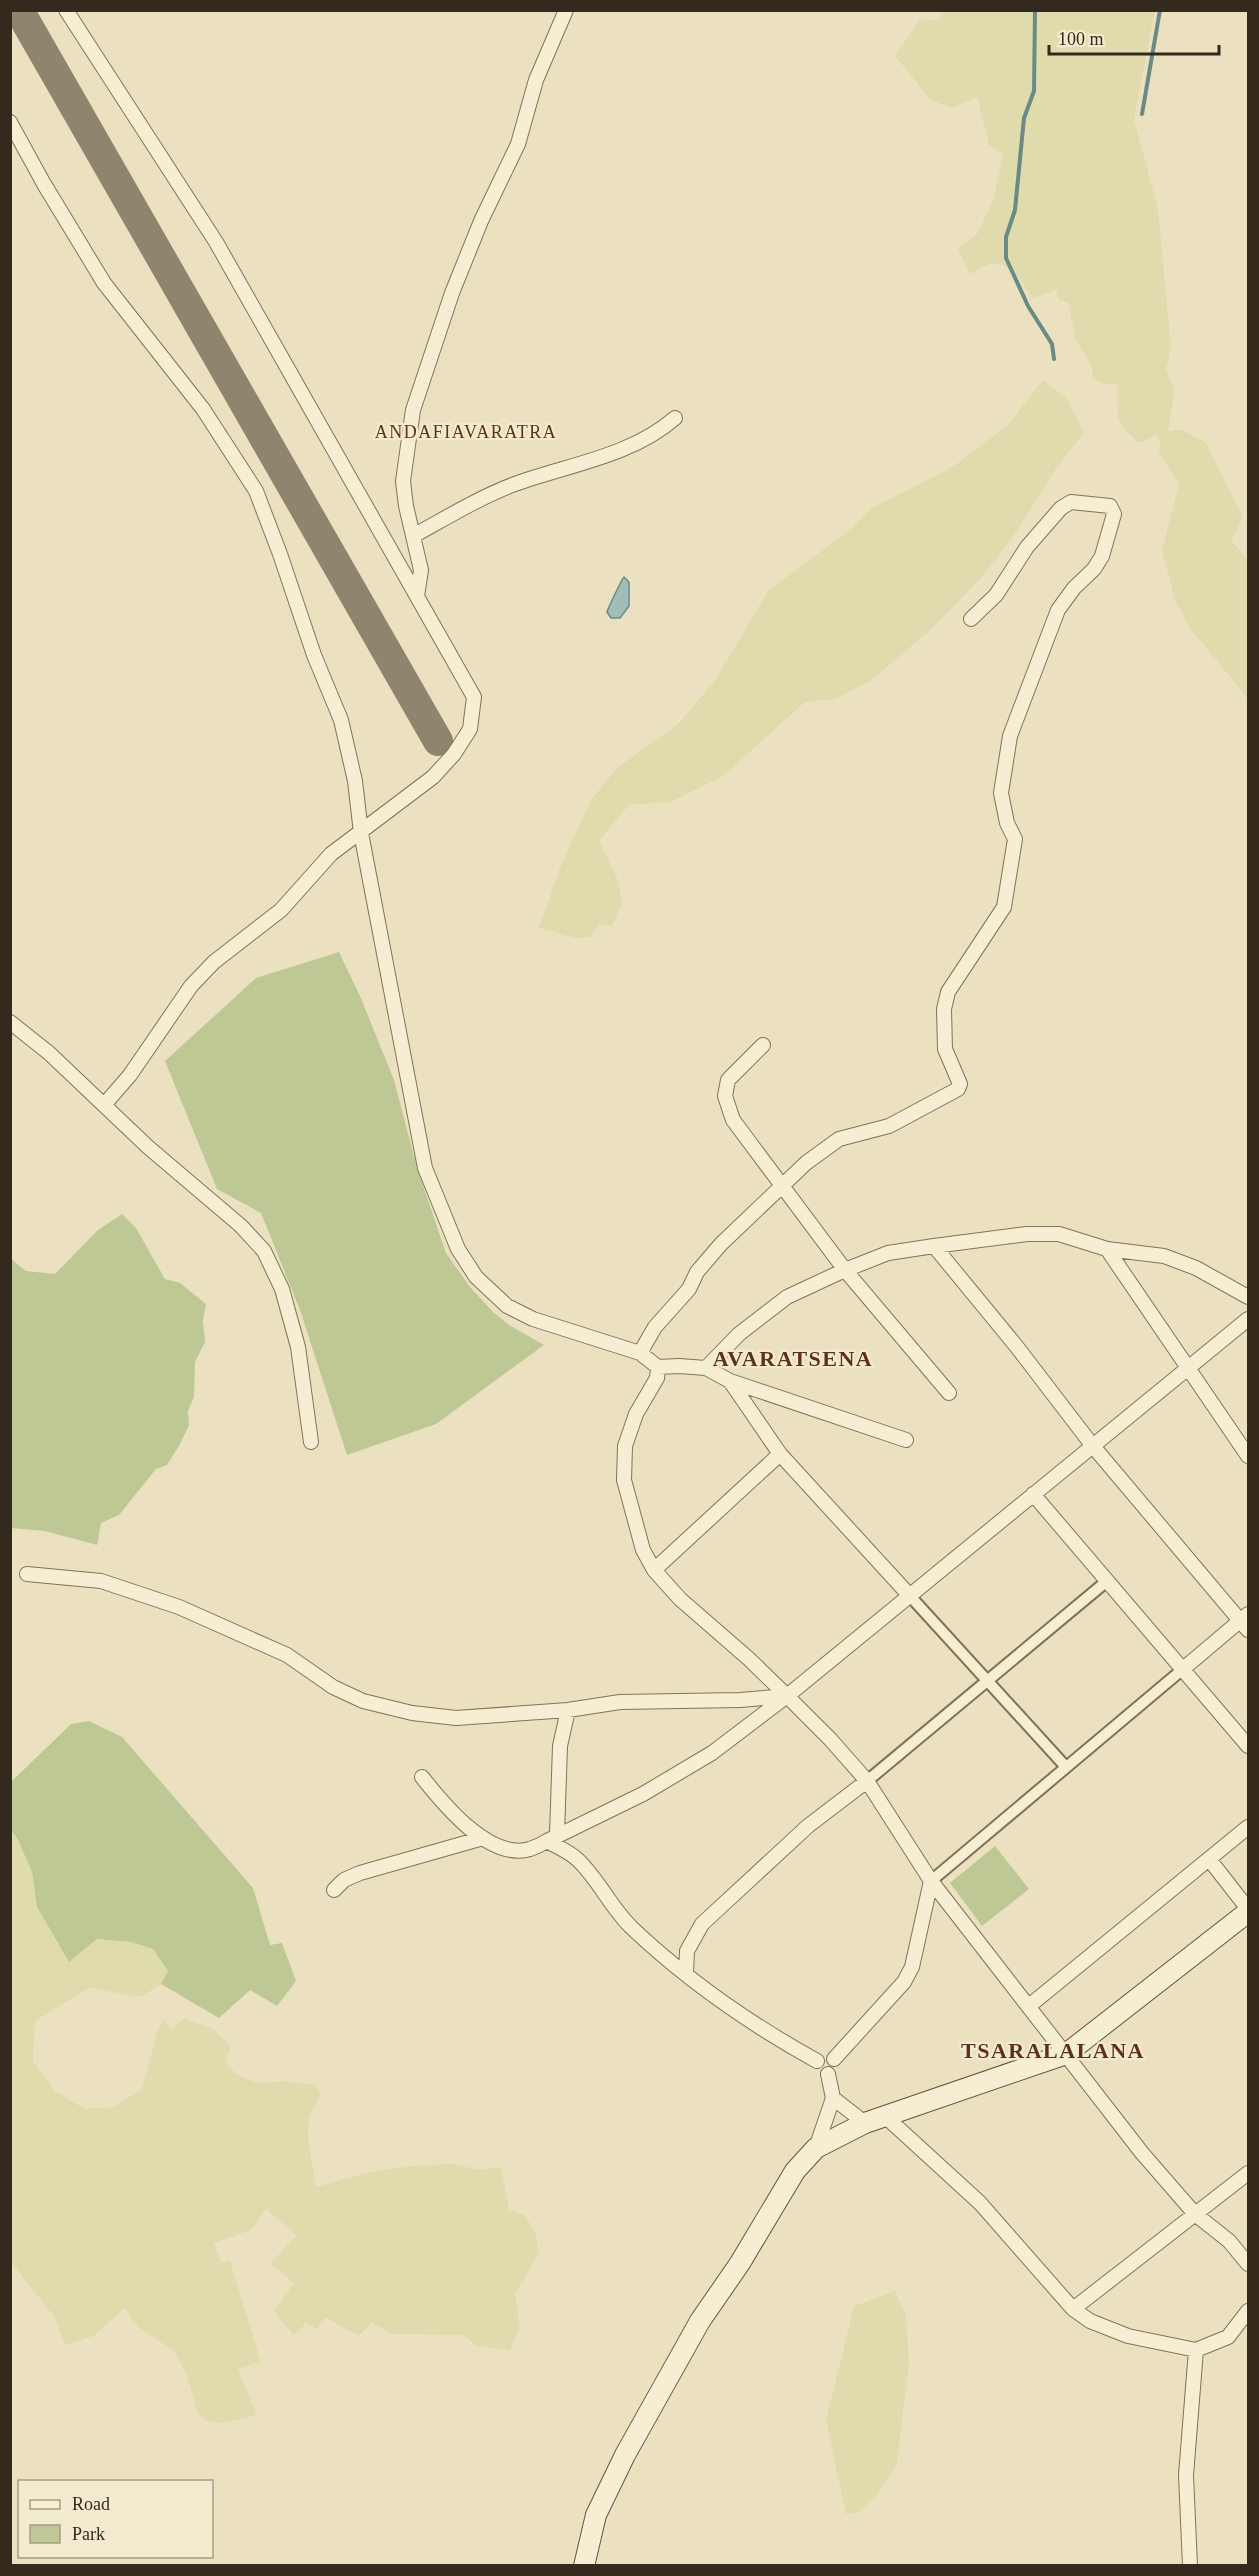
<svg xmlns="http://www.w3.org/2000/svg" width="1259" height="2576" viewBox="0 0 1259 2576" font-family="Georgia,serif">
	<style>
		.farmland { fill: #e0dbad }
		.green { fill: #bec895 }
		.water { fill: #a2bdb7; stroke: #6a8a84; stroke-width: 1.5 }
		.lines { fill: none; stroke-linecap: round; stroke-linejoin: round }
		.stream { stroke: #6a8a84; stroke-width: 4 }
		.taxiway { stroke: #8f856e; stroke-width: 30 }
		.pedestrian-casing { stroke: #827259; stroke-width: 14 }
		.minor-casing { stroke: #827259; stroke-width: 16 }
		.secondary-casing { stroke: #64533c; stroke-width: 22 }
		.pedestrian { stroke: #f6eed2; stroke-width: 10 }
		.minor { stroke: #f6eed2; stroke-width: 14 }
		.secondary { stroke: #f6eed2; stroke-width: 20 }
		.labels { text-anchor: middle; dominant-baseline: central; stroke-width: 4.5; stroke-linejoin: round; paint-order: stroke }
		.neighbourhood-label { font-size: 18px; letter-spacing: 1.5px; fill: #5d301f; stroke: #f3ebcf }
		.district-label { font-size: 22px; font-weight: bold; letter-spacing: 1.5px; fill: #5d301f; stroke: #f3ebcf }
	</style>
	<rect width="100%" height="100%" fill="#ebe1c0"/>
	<path class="farmland" d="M941 11H1155L1134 119 1158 209 1171 348 1166 370 1175 389 1168 431 1183 430 1206 443 1243 517 1231 541 1248 560V699L1190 628 1175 601 1162 550 1179 484 1159 453 1160 441 1156 434 1145 441 1137 442 1126 431 1118 419 1117 385 1100 383 1092 375 1093 369 1076 340 1068 303 1058 299 1056 290 1033 298 1016 274 1004 265 992 263 970 274 958 249 978 233 993 200 1003 154 989 145 977 97 952 108 931 100 895 56 919 21 940 19Z
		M1043 380 1066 398 1084 433 1057 467 1011 540 981 578 928 632 870 681 836 699 805 702 723 776 670 802 629 805 599 841 617 878 622 903 612 926 599 924 590 937 576 938 539 928 559 870 591 800 617 768 678 724 716 679 768 591 851 529 871 509 954 466 1007 426Z
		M10 1830 18 1840 32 1872 37 1907 69 1962 97 1939 131 1942 153 1949 168 1971 161 1984 141 1997 89 1988 35 2021 33 2061 55 2091 85 2109 114 2107 142 2089 158 2030 163 2020 171 2029 183 2019 212 2028 231 2046 225 2062 237 2074 256 2083 284 2081 314 2085 321 2094 309 2116 308 2137 316 2187 370 2172 413 2166 451 2164 480 2170 501 2167 509 2210 524 2215 535 2231 539 2252 515 2294 520 2327 510 2350 476 2346 464 2335 391 2334 372 2322 359 2336 325 2317 317 2329 306 2323 294 2336 274 2311 294 2283 270 2264 297 2235 266 2209 251 2230 214 2243 221 2263 230 2261 261 2362 238 2369 257 2415 221 2423 205 2421 197 2411 187 2375 174 2351 138 2327 124 2308 94 2336 65 2345 55 2318 11 2262Z
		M895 2291 906 2315 909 2364 897 2464 877 2494 858 2513 846 2514 826 2420 854 2306Z"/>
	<path class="green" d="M339 952 360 996 394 1080 417 1168 446 1253 470 1287 493 1312 509 1325 544 1345 436 1424 347 1455 300 1310 261 1213 217 1189 165 1061 256 978Z
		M122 1214 136 1228 165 1279 180 1283 206 1304 203 1321 205 1342 195 1362 194 1397 188 1411 189 1425 180 1444 167 1465 156 1469 119 1515 101 1523 97 1545 45 1531 11 1528V1259L26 1271 55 1274 98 1230Z
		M89 1721 122 1737 253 1888 270 1945 282 1943 296 1981 277 2006 250 1990 219 2018 161 1984 168 1971 153 1949 131 1942 97 1939 69 1962 37 1907 32 1872 18 1840 11 1830V1782L71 1724Z
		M995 1846 1029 1889 982 1926 950 1883Z"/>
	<path class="water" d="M624 577 629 582V606L620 618H611L607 612C608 608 622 579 624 577Z"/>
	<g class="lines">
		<path class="stream" d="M1035 10 1034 91 1024 118 1015 210 1006 237V258L1028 306 1052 344 1054 359
			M1142 114 1160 10"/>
		<path class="taxiway" d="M19 10 438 741"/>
		<g class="pedestrian-casing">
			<path id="pedestrian" d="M910 1596 1066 1767
				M867 1781 1107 1581
				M931 1881 1183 1669"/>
		</g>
		<g class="minor-casing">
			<path id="minor" d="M66 10 216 242 474 697 470 729 454 754 433 777 331 854 281 910 214 962 191 986 130 1075 104 1105
				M10 122 44 184 104 283 203 409 256 491 280 554 314 655 341 720 355 781 361 833 425 1168 458 1249 476 1277 507 1306 533 1319 640 1353 658 1367 657 1378 636 1414 625 1446 624 1480 643 1550 654 1570 680 1599 749 1659 787 1696 830 1739 867 1781 931 1881 1142 2153 1195 2214 1229 2241 1248 2264
				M413 536C446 518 480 497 515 484 567 465 632 456 675 418
				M417 596 421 570 406 506 403 481 413 410 452 293 481 221 518 144 536 80 566 10
				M10 1022 49 1053 148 1147 241 1226 264 1251 282 1289 298 1347 311 1442
				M763 1045 728 1080 725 1096 733 1120 845 1270 949 1393
				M934 1246 1017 1347 1092 1445 1248 1630
				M1107 1249 1248 1456
				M640 1353 655 1327 689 1289 697 1272 721 1244 806 1163 839 1139 889 1126 958 1089 960 1084 945 1049 944 1009 948 992 1004 907 1015 839 1007 823 1001 793 1010 736 1058 610 1074 588 1094 569 1102 556 1114 514 1110 506 1071 502 1061 508 1027 547 996 595 971 619
				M658 1367 679 1366 706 1368 739 1334 787 1297 845 1270 888 1253 934 1246 1027 1234H1059L1107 1249 1164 1256 1196 1268 1248 1297
				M706 1368 730 1381 780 1454 910 1596
				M730 1381 906 1440
				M1033 1494 1248 1746
				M654 1570 780 1454
				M27 1574 101 1581 179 1607 287 1655 333 1687 363 1701 412 1713 456 1718 568 1710 620 1702 740 1700 787 1696
				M1183 1669 1248 1614
				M422 1777C444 1805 490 1861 530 1849 536 1847 542 1844 547 1841 558 1847 570 1852 578 1860 599 1880 611 1908 632 1928 688 1981 750 2024 817 2061
				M557 1834 560 1746 568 1710
				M547 1841 643 1794 712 1753 787 1696 1248 1319
				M1209 1859 1248 1909
				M334 1890 344 1880 360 1873 483 1838
				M686 1974 687 1951 702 1924 808 1826 867 1781
				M1029 2006 1248 1827
				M834 2059 904 1982 912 1967 931 1881
				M833 2098 865 2123
				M886 2117 980 2203 1073 2309 1248 2173
				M816 2148 833 2098 828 2074
				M1073 2309 1090 2321 1128 2336 1196 2350 1228 2337 1248 2311
				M1190 2566 1186 2475 1196 2350"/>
		</g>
		<g class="secondary-casing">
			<path id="secondary" d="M584 2566 596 2515 625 2455 700 2321 740 2263 795 2171 816 2148 865 2123 1066 2054 1248 1912"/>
		</g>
		<use href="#pedestrian" class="pedestrian"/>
		<use href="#minor" class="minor"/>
		<use href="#secondary" class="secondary"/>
	</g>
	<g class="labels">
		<g class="neighbourhood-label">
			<text x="466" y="432">ANDAFIAVARATRA</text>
		</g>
		<g class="district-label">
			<text x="793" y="1358">AVARATSENA</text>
			<text x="1053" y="2050">TSARALALANA</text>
		</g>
	</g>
	<rect width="1259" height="2576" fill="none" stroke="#33291c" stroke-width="24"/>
	<rect x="18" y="2480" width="195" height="78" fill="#f3ebcf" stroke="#a69d87" stroke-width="1.5"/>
	<rect x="30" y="2500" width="30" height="9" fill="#f6eed2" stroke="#a69d87" stroke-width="1.5"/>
	<text x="72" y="2510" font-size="18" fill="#33291c">Road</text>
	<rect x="30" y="2525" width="30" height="18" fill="#bec895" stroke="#a69d87" stroke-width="1.5"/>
	<text x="72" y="2540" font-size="18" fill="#33291c">Park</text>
	<path d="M1049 45v9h170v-9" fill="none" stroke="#33291c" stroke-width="3"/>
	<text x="1058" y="45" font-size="18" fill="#33291c" stroke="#f3ebcf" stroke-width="4.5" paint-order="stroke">100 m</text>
</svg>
